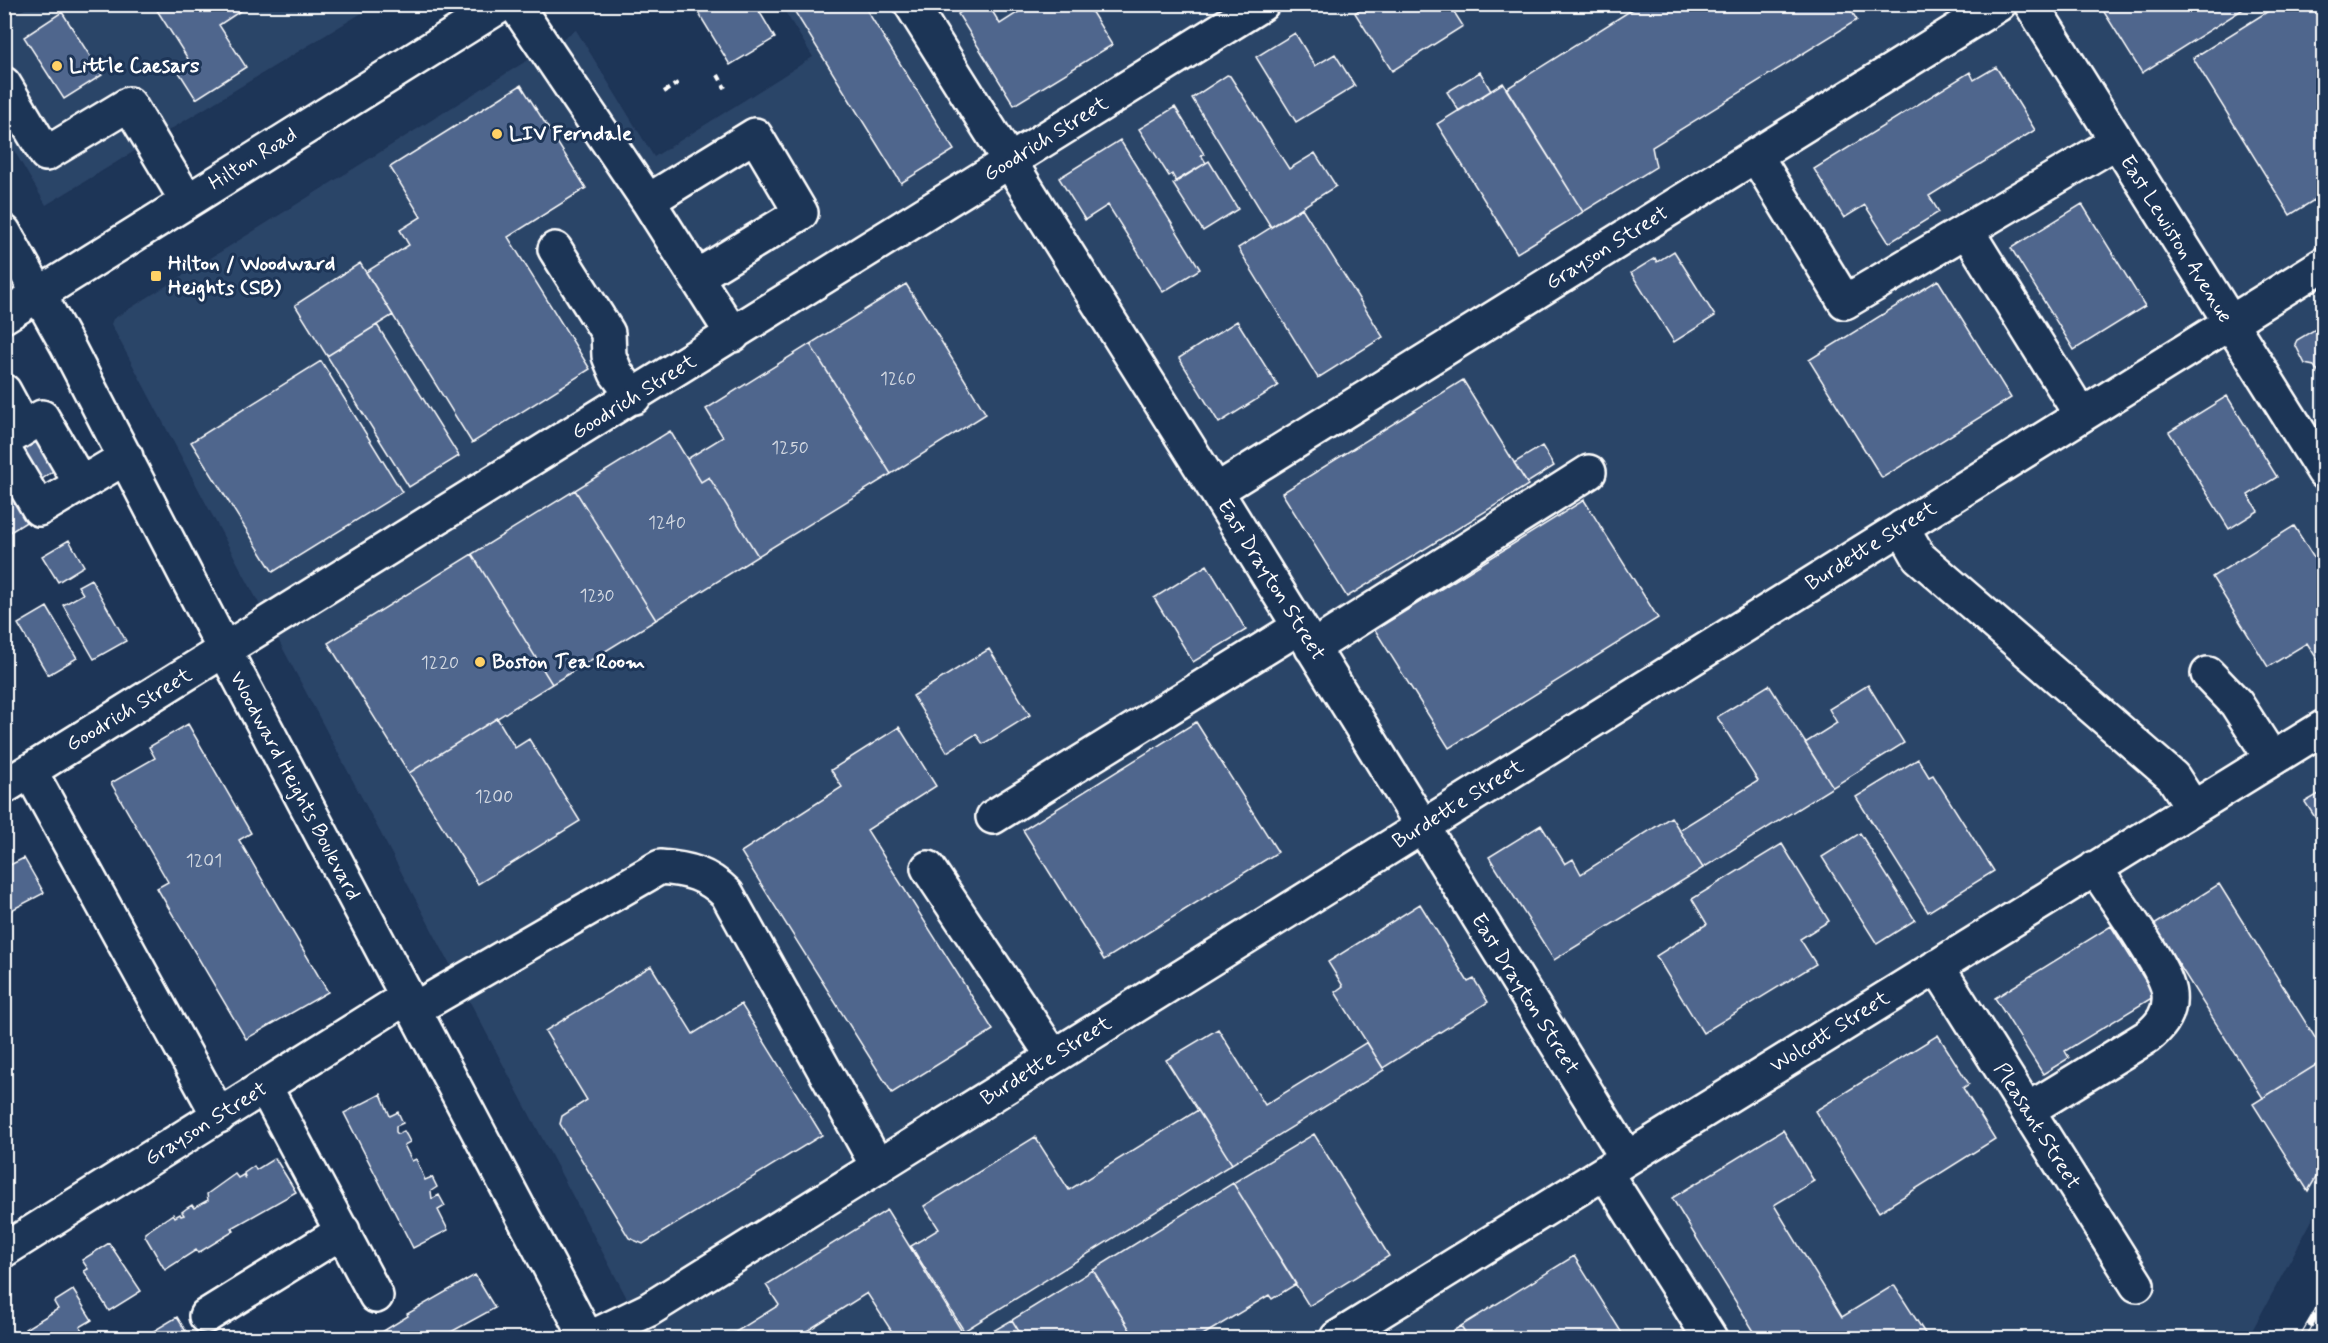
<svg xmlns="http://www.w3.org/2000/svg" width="2328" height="1343" viewBox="0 0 2328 1343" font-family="Mynerve,sans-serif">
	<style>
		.built { fill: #2c4467 }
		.building { fill: #4f668d; stroke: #fff; stroke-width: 1.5 }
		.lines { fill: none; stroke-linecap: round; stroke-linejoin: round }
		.minor-casing { stroke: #fff; stroke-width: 38 }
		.path { stroke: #fff; stroke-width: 4; stroke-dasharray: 6 4.5; stroke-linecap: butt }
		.minor { stroke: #1d3557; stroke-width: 33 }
		.rail-casing { stroke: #fff; stroke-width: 7 }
		.rail { stroke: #1d3557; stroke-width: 4.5; stroke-dasharray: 14; stroke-linecap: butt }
		.poi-dot { fill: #ffd166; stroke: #1d3557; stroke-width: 2 }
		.labels { text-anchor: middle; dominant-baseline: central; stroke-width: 6; stroke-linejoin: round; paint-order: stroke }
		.number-label { font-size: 18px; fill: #d3d9e2 }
		.poi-label { font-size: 21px; font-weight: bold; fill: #fff; stroke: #1d3557; text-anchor: start }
		.street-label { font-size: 21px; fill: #fff; stroke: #1d3557 }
	</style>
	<rect width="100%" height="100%" fill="#1d3557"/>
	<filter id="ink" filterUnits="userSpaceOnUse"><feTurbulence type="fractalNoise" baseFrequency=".0167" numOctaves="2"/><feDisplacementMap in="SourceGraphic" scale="12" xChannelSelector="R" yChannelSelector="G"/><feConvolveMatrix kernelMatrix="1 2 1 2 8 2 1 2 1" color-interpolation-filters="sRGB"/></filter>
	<g filter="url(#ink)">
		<path class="built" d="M31 5H375L46 205 5 135V21Z
			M781 5H2323V1200L2248 1338H648L111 324 113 319 576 30 654 157 813 57Z"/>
		<path class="building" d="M153 4H251L219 25 246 67 196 99 177 69 190 62Z
			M693 4H755L775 38 730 65Z
			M790 4H863L954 150 901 183Z
			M973 4H988L1000 24 1031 4H1087L1112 45 1014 105 958 14Z
			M1368 4H1449L1463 26 1392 71 1355 13Z
			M1641 4H1847L1857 20 1652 147 1656 167 1583 212 1506 89Z
			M2099 4H2243L2245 8 2142 73Z
			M2273 4H2324V194L2290 215 2193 58 2275 7Z
			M62 12 102 75 64 99 24 37Z
			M1295 33 1315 66 1335 54 1355 86 1296 122 1256 57Z
			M1996 67 2035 130 1929 196 1939 212 1889 243 1865 205 1844 218 1814 169 1970 72 1974 80Z
			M1480 72 1491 91 1459 111 1447 92Z
			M1227 75 1230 76 1289 169 1315 153 1336 186 1271 227 1192 98Z
			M1503 83 1583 212 1517 253 1437 124Z
			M521 85 586 188 508 237 590 369 472 443 366 272 409 245 400 230 421 217 390 167Z
			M1175 107 1204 154 1201 155 1206 163 1176 181 1172 174 1169 176 1139 129Z
			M1120 140 1200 269 1163 292 1108 205 1085 220 1059 178Z
			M1209 161 1238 209 1203 231 1173 184Z
			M2082 204 2145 306 2074 350 2011 248Z
			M1302 208 1383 337 1318 378 1238 248Z
			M1674 251 1715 316 1674 342 1631 273 1655 258 1657 262Z
			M360 263 393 315 327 356 295 305Z
			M1938 280 2011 398 1882 478 1809 360Z
			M906 284 986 414 891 474 810 344Z
			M1237 321 1278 386 1219 423 1179 358Z
			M2324 324V381L2314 366 2305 364 2295 344 2297 340Z
			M377 325 459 456 409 487 327 356Z
			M810 344 891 474 758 556 709 477 701 482 687 459 723 437 706 409Z
			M321 361 402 492 273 572 191 442Z
			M1463 380 1528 485 1347 597 1282 493Z
			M2227 396 2277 477 2248 495 2258 511 2229 529 2169 432Z
			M42 430 64 463 34 485 13 448Z
			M670 431 701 482 709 477 758 556 656 620 575 490Z
			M1542 446 1554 466 1527 483 1514 463Z
			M4 486 28 521 4 536Z
			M575 490 656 620 552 684 472 554Z
			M1584 500 1658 618 1449 748 1375 630Z
			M2294 526 2324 574V670L2307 643 2268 667 2212 577Z
			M69 540 84 566 58 582 42 556Z
			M472 554 552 684 409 773 328 643Z
			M1207 565 1246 630 1193 662 1154 598Z
			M91 579 126 641 94 659 63 605 83 594 78 586Z
			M47 607 77 658 48 675 18 624Z
			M989 649 1030 715 983 744 976 734 947 752 913 696Z
			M1769 685 1833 787 1703 868 1679 830 1758 781 1717 717Z
			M1868 685 1904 743 1833 787 1805 743 1837 723 1829 709Z
			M497 718 515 748 529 739 580 821 478 884 409 773Z
			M1196 722 1278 852 1104 960 1023 830Z
			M188 724 251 833 239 840 328 992 246 1039 157 888 168 882 111 783 155 758 149 747Z
			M899 727 936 786 867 830 993 1030 892 1093 741 852 842 787 831 770Z
			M1918 759 1929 777 1933 775 1994 871 1928 912 1856 797Z
			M2324 791V831L2305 802Z
			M1671 817 1703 868 1554 960 1489 857 1541 825 1565 864 1573 859 1581 874Z
			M1860 833 1915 920 1877 944 1822 857Z
			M1782 844 1829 921 1800 939 1816 964 1703 1033 1656 956 1707 924 1692 899Z
			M24 858 44 893 4 914V868Z
			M2219 884 2324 1052V1060L2263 1098 2154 925Z
			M1420 904 1468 982 1474 979 1488 1002 1383 1068 1335 992 1343 986 1328 962Z
			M2111 926 2155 996 2065 1051 2069 1058 2043 1074 1995 998Z
			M651 966 693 1034 741 1004 822 1135 643 1244 629 1238 560 1124 562 1116 587 1100 545 1031Z
			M1218 1029 1265 1105 1367 1042 1384 1070 1232 1164 1166 1060Z
			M1938 1035 1969 1084 1963 1088 1995 1139 1879 1212 1815 1111Z
			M2324 1060V1164L2308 1191 2253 1104Z
			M381 1094 390 1116 398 1112 403 1123 396 1126V1132L398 1134 404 1131 407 1136 410 1142 404 1145 412 1161 416 1159 425 1180 432 1177 437 1187 431 1191 432 1199 439 1195 445 1206 438 1210 448 1230 413 1248 344 1113Z
			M1198 1110 1232 1164 964 1331 911 1246 939 1229 924 1206 1035 1137 1069 1190Z
			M1783 1130 1814 1181 1774 1205 1842 1317 1894 1285 1928 1338H1758L1672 1198Z
			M1314 1134 1389 1256 1309 1306 1233 1183Z
			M275 1158 296 1192 232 1228 234 1231 198 1253 196 1250 165 1270 145 1236V1233L173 1214 175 1217 180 1214 181 1216 184 1215 182 1212 187 1208 192 1205 194 1208 208 1200 207 1194 235 1174 238 1178 243 1175 245 1177 244 1173 254 1166 256 1170Z
			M1233 1183 1296 1284 1272 1299 1269 1295 1198 1338H1135L1093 1270Z
			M887 1210 966 1338H896L867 1293 799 1336 801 1338H726L779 1305 766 1285Z
			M109 1243 141 1291 109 1311 84 1271 88 1269 82 1260Z
			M1574 1256 1625 1338H1469L1461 1326Z
			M1093 1270 1135 1338H1023L1012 1320Z
			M475 1275 495 1308 440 1338H379L377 1335 408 1316 407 1314Z
			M73 1290 92 1320 80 1327 87 1338H31L25 1329 58 1309 54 1302Z
			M177 1317 190 1338H142Z
			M1012 1320 1023 1338H981Z
			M1461 1326 1469 1338H1441Z"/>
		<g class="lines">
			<g class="minor-casing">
				<path id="minor" d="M515 4 648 201 733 335
					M911 4 1216 491 1627 1158
					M2031 4 2324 472
					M4 84 46 154 129 104 187 201
					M1756 156 1845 302 2116 142
					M648 201 755 135 801 213 696 277
					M1967 231 2081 415
					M4 232 67 345 225 651 587 1338
					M555 249 608 333 609 356 616 373 634 397
					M4 316 503 4
					M4 391 24 428
					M4 441 42 417 81 484
					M4 450 39 509 126 457
					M1216 491 1999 4
					M1902 527 1919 557 2173 777 2193 808
					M1312 648 1589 472
					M2208 674 2236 703 2272 759
					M30 771 219 1116
					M4 787 1262 4
					M993 817 1299 627
					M928 868 1053 1056
					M1937 966 2137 1285
					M413 1010 660 867C688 869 707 874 727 894L878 1167
					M265 1087 376 1296
					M2028 1110 2147 1037C2161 1026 2171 1013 2169 994 2167 968 2112 895 2095 868
					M1605 1172 1710 1338
					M4 1250 407 997
					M206 1316 343 1231
					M590 1338 648 1310 2324 264
					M1337 1338 2324 727"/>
			</g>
			<path class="path" d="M718 75 725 88
				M664 92 681 81
				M806 1331 810 1338"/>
			<use href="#minor" class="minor"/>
			<g class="rail-casing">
				<path id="rail" d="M2302 1338 2324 1300"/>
			</g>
			<use href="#rail" class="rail"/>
		</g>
	</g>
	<g class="poi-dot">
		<circle cx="57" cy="66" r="6"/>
		<circle cx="497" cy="134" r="6"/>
		<rect x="150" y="270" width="12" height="12" rx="3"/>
		<circle cx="480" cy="662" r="6"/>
	</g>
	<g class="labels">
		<g class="number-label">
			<text x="898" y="379">1260</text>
			<text x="790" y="448">1250</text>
			<text x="667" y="523">1240</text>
			<text x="597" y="596">1230</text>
			<text x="440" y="663">1220</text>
			<text x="494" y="797">1200</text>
			<text x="204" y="861">1201</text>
		</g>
		<g class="poi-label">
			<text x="69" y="66">Little Caesars</text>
			<text x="509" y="134">LIV Ferndale</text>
			<text x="168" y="264">Hilton / Woodward<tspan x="168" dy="24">Heights (SB)</tspan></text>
			<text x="492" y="662">Boston Tea Room</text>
		</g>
		<g class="street-label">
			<text transform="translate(1046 139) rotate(-32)">Goodrich Street</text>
			<text transform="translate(253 159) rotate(-32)">Hilton Road</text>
			<text transform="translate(2176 239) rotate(58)">East Lewiston Avenue</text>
			<text transform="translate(1607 248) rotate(-32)">Grayson Street</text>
			<text transform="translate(634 397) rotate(-32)">Goodrich Street</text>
			<text transform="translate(1871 546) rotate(-32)">Burdette Street</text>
			<text transform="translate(1271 580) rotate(58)">East Drayton Street</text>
			<text transform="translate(129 710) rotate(-31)">Goodrich Street</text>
			<text transform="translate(295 786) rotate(62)">Woodward Heights Boulevard</text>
			<text transform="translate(1458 804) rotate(-32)">Burdette Street</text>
			<text transform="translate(1525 994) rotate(58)">East Drayton Street</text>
			<text transform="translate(1830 1032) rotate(-32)">Wolcott Street</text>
			<text transform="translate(1046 1061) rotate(-32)">Burdette Street</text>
			<text transform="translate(206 1124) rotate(-32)">Grayson Street</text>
			<text transform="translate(2037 1126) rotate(58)">Pleasant Street</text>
		</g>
	</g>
	<rect width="2328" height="1343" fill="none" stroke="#1d3557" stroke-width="24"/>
	<rect x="12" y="12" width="2304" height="1319" fill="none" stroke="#fff" stroke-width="2" filter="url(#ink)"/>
</svg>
